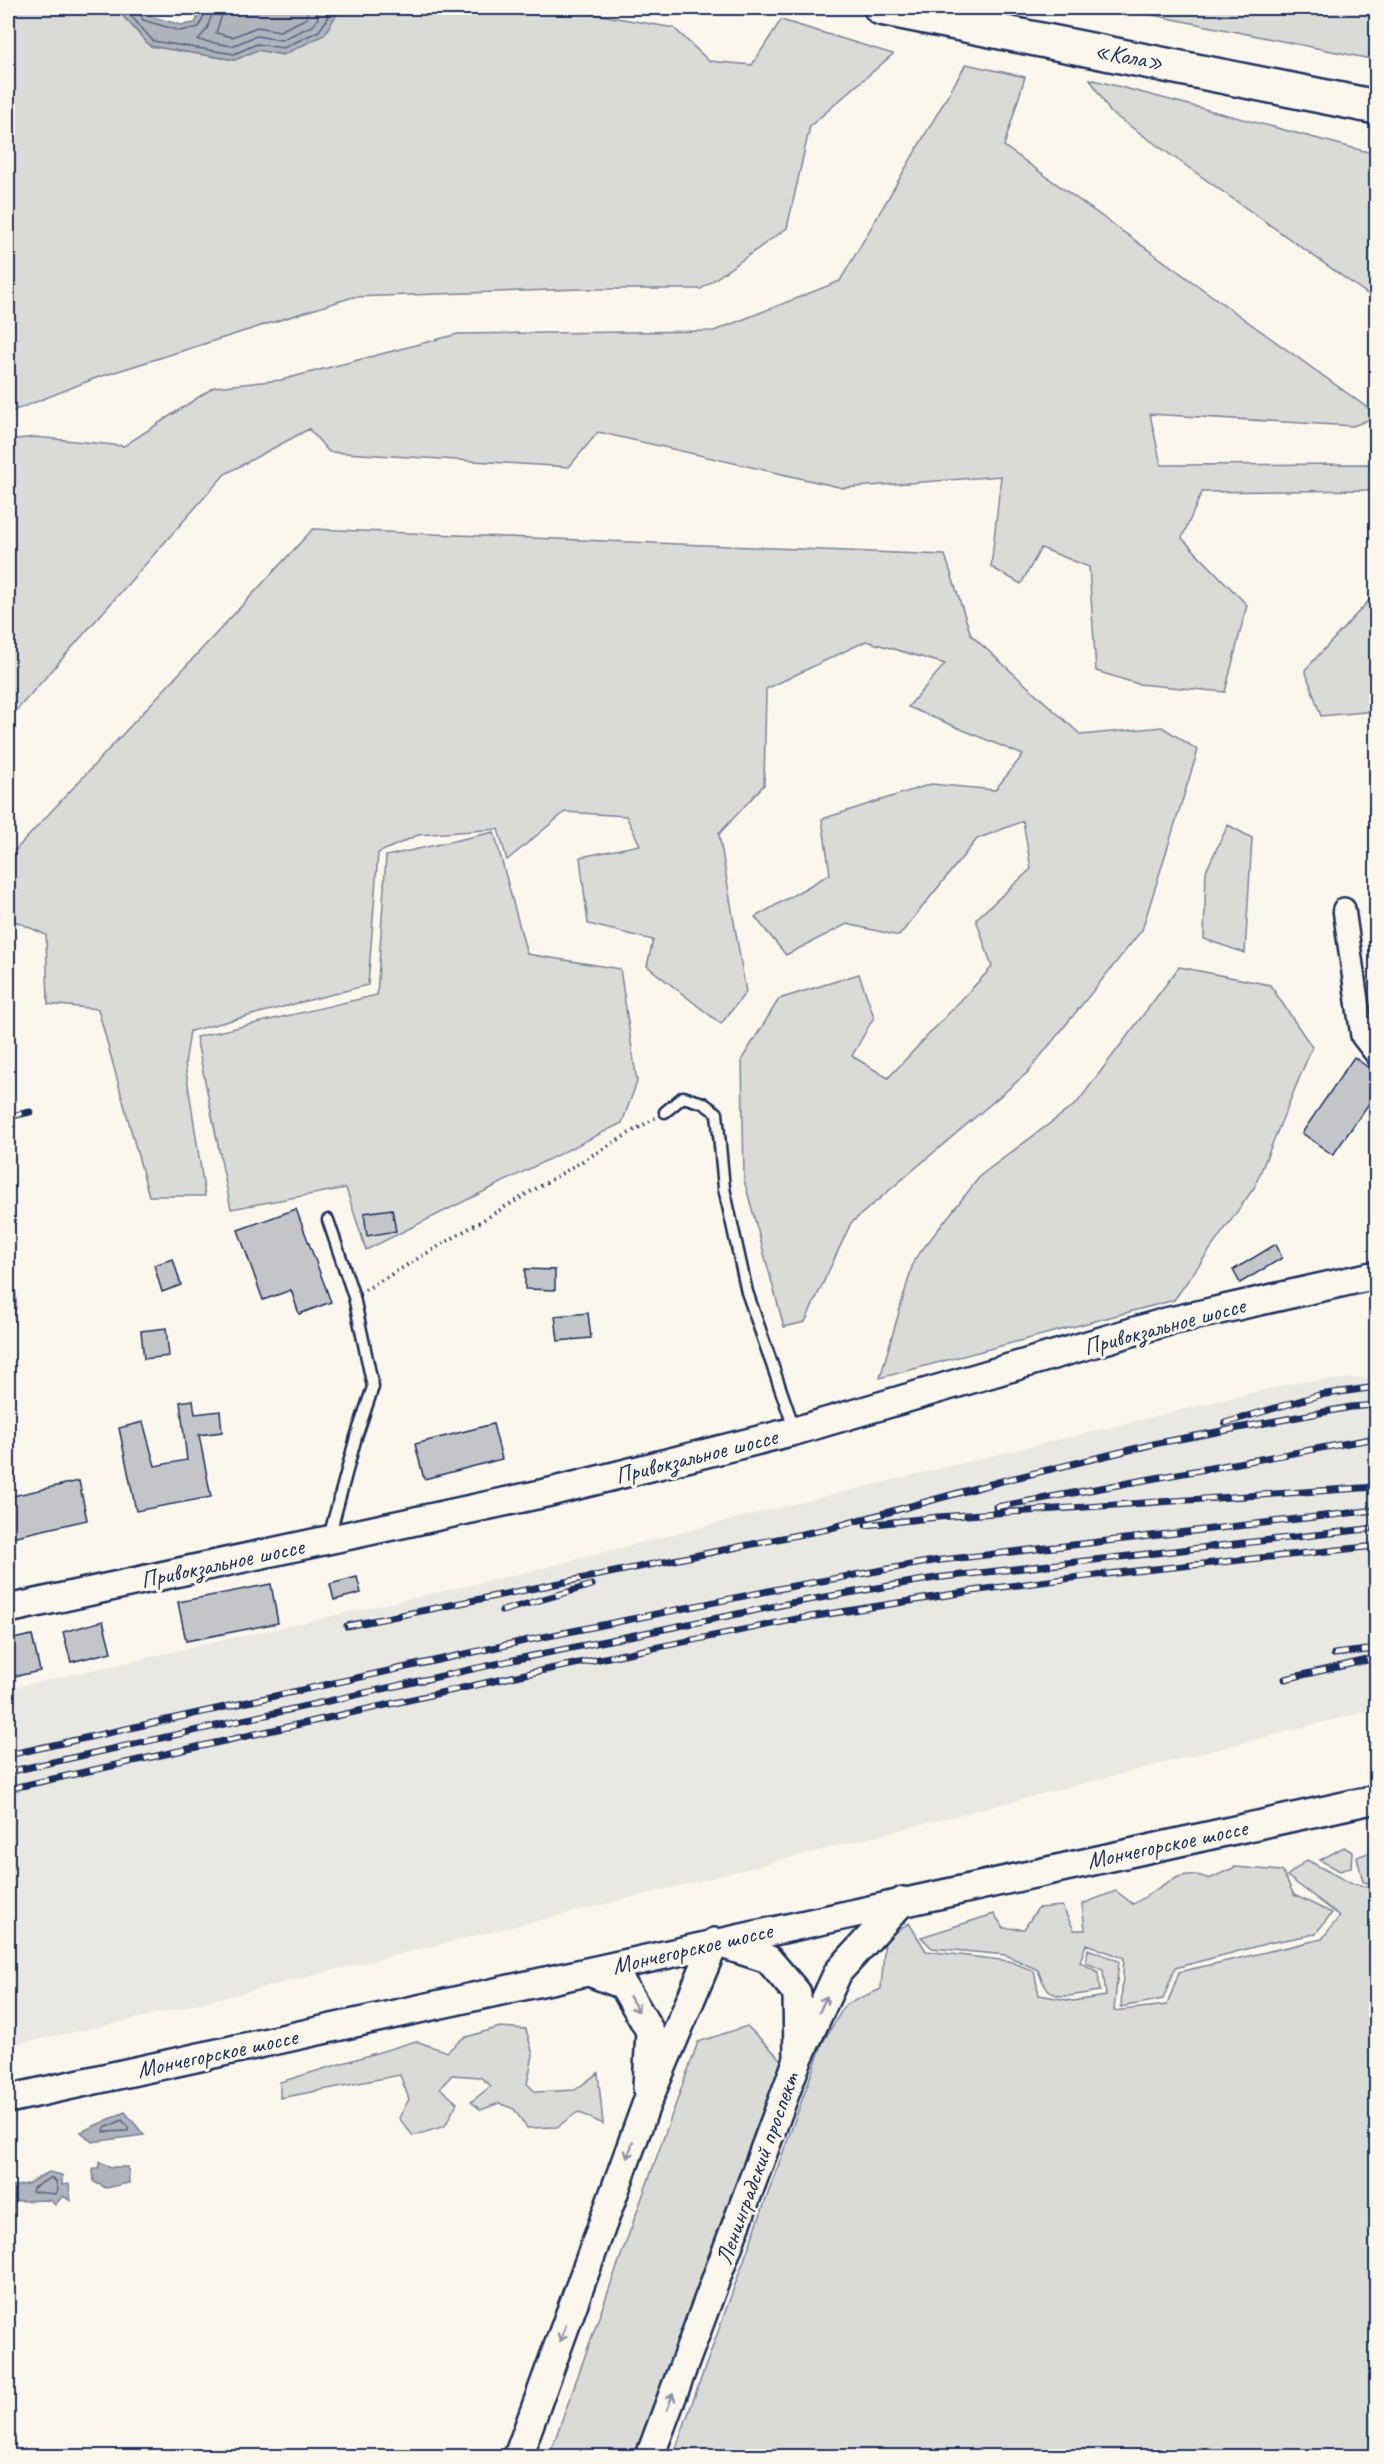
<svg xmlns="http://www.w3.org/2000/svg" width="1384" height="2464" viewBox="0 0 1384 2464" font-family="Caveat,sans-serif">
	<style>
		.built { fill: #eae8e2 }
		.green { fill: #dadad7; stroke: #7a849a; stroke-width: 1.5 }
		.water { fill: #afb3bb; stroke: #747e96; stroke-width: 1.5 }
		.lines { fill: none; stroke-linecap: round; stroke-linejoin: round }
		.shore { stroke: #566483; stroke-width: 1.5 }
		.building { fill: #c3c5c9; stroke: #1b2f5e; stroke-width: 1.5 }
		.service-casing { stroke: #1b2f5e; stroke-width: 15 }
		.minor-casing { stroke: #1b2f5e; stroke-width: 26 }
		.tertiary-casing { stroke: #1b2f5e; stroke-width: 32 }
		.trunk-casing { stroke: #1b2f5e; stroke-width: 38 }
		.path { stroke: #1b2f5e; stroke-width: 4; stroke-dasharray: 1.5 4.5; stroke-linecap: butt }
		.service { stroke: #fbf7ec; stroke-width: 10 }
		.minor { stroke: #fbf7ec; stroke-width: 21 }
		.tertiary { stroke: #fbf7ec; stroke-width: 27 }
		.trunk { stroke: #fbf7ec; stroke-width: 33 }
		.rail-casing { stroke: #1b2f5e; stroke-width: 7 }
		.rail { stroke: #fbf7ec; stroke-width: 4.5; stroke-dasharray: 14; stroke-linecap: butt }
		.oneway { stroke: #8b93a5 }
		.labels { text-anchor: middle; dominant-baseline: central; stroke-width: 6; stroke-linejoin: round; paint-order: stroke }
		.street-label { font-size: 24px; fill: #1b2f5e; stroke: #fbf7ec }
	</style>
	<rect width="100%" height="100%" fill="#fbf7ec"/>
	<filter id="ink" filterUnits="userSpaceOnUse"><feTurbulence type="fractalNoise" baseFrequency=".0167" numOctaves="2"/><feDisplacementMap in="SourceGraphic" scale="12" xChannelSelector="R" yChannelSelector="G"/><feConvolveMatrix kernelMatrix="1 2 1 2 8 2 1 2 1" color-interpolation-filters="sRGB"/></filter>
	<g filter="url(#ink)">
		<path class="built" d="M1376 1377V1709L695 1882 135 2019 8 2046V1689L523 1573 769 1510 1297 1382Z"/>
		<path class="green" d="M8 8H116L150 46 235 60 257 50 283 55 337 14 325 8H560L674 28 709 61 752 65 781 20 893 54 810 126 787 228 701 289H581L353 297 96 378 8 413Z
			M1118 8H1376V60Z
			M966 64 1025 77 1004 146 1376 414V417L1353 426 1150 414 1161 465 1376 464V490L1202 492 1182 538 1247 605 1225 692 1138 684 1096 671 1089 567 1041 548 1021 584 991 567 1001 476 843 488 598 432 569 467 329 452 309 429 225 474 8 720V440L35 437 124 446 214 387 281 380 458 334 714 331 840 281Z
			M1090 79 1376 154V300L1110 112Z
			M313 529 945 555 971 635 1081 735 1162 727 1198 750 1142 930 1027 1073 851 1223 805 1322 784 1327 744 1180 742 1059 779 999 859 974 874 1017 852 1056 888 1078 992 967 976 919 1031 869 1023 821 977 839 899 936 847 924 786 955 755 917 830 874 822 819 931 784 995 790 1023 755 908 707 945 664 866 641 766 689 764 785 719 834 746 992 721 1024 647 966 653 940 588 924 580 857 640 845 626 816 565 812 507 860 498 829 418 835 378 853 368 985 190 1031 185 1064 205 1196H149L98 1009 48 1004 46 935 13 920 8 929V858Z
			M1376 593V711L1321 716 1305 670Z
			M1228 825 1252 838 1245 953 1204 939 1206 871Z
			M494 832 527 954 620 969 637 1082 622 1123 366 1250 346 1188 231 1209 196 1037 377 995 386 856Z
			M1179 967 1270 985 1312 1047 1254 1188 1174 1300 880 1378 914 1260 981 1175 1077 1103Z
			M8 1276C18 1292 20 1309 8 1324Z
			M1344 1847 1352 1852 1351 1867 1340 1871 1320 1860Z
			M1376 1850V1884L1363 1882 1357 1857Z
			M1307 1860 1350 1883 1376 1889V2456H673L823 2042 845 2005 881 1989 885 1939 909 1923 926 1951 1009 1961 1034 1971 1039 1995 1073 2001 1106 1996 1103 1970 1086 1963 1088 1949 1119 1961 1114 2011 1167 2005 1179 1972 1322 1939 1340 1916 1287 1876Z
			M1235 1867 1282 1871 1294 1895 1332 1913 1315 1934 1269 1943 1175 1968 1163 1999 1121 2007 1124 1958 1086 1944 1080 1962 1098 1972 1100 1991C1067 1995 1050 2007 1038 1970L1006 1955 932 1948 921 1937 994 1914 1004 1928 1024 1929 1038 1908 1062 1906 1074 1930H1085L1082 1904 1116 1891 1133 1904C1157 1892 1179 1864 1209 1879Z
			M747 2026 783 2061 634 2456H549L698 2042Z
			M500 2027 526 2029 533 2055 527 2084 536 2092 575 2090 598 2073 603 2124 578 2112 557 2127 527 2128 514 2109 499 2103 481 2110 471 2102 491 2086 480 2077 452 2075 440 2088 457 2103 445 2126 413 2136 399 2118 409 2099 400 2075 280 2098V2082L416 2041 447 2052 463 2038Z"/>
		<path class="water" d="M116 8H143L146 15 181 25 195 23 202 8H325L337 14 324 35 283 55 257 50 235 60 150 46Z
			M125 2112 144 2135 92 2142 81 2132Z
			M99 2162 111 2167H128L129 2183 106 2188 94 2182 93 2170 99 2167Z
			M49 2172 62 2175V2185L69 2184 71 2201 63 2196 55 2205 50 2200 15 2201 13 2213 8 2212V2188L27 2184Z"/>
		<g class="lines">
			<path class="shore" d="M124 8 153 41 234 54 257 44 283 48 319 31 328 18 324 8
				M138 8 143 20 180 31 199 27 207 8
				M214 8 207 29 198 40 232 46 256 36 281 40 314 25 318 18 316 8
				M224 8 216 33 232 37 257 27 280 31 307 18V8
				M122 2120 128 2127V2131L104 2132 105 2128Z
				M50 2178 56 2181 58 2190 56 2194 32 2192 33 2188Z"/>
		</g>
		<path class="building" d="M1354 1057 1377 1074V1092L1333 1155 1302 1133Z
			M296 1209 331 1302 299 1314 291 1290 263 1300 238 1230Z
			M392 1209 396 1231 367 1236 364 1213Z
			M1276 1244 1282 1258 1240 1283 1233 1270Z
			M173 1259 181 1285 162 1292 154 1265Z
			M525 1269 555 1270V1290L525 1289Z
			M588 1313 591 1338 558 1341 555 1316Z
			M166 1328 169 1356 144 1359 141 1331Z
			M193 1400 195 1414 220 1411 222 1432 199 1435 211 1497 136 1511 119 1428 143 1422 155 1466 187 1460 180 1402Z
			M493 1424 502 1459 424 1479 415 1444Z
			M79 1481 87 1520 8 1538V1497Z
			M357 1577 361 1593 334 1600 330 1584Z
			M271 1584 278 1623 186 1641 178 1602Z
			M103 1621 111 1652 71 1662 63 1632Z
			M32 1635 40 1671 8 1678V1640Z"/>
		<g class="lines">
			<g class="service-casing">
				<path id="service" d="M665 1112 683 1097 703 1103 717 1113 724 1188 747 1292 795 1431
					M328 1220 354 1297 373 1387 356 1437 329 1537"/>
			</g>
			<g class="minor-casing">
				<path id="minor" d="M1344 909 1362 1036 1376 1054"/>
			</g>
			<g class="tertiary-casing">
				<path id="tertiary" d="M8 1609 550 1492 795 1431 1166 1322 1376 1275
					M589 1972 623 1985 650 2031 647 2087
					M8 2099 1376 1799
					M518 2456 646 2105 715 1942 768 1959 797 1993 798 2059
					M650 2456 798 2059 838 1972 903 1901"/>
			</g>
			<g class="trunk-casing">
				<path id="trunk" d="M881 8 1376 107"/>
			</g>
			<path class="path" d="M365 1290 655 1118"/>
			<use href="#service" class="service"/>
			<use href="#minor" class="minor"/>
			<use href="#tertiary" class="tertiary"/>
			<use href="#trunk" class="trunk"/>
			<g class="rail-casing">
				<path id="rail" d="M8 1117 30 1112
					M1225 1423 1319 1395 1376 1387
					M996 1507 1376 1438
					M866 1525 938 1517 1376 1487
					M502 1611 592 1585
					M347 1626 827 1529 1002 1481 1158 1443 1351 1407 1376 1405
					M1334 1654 1376 1649
					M1285 1679 1376 1658
					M8 1755 524 1641 788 1587 933 1561 1376 1510
					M8 1772 527 1657 791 1603 935 1578 1376 1528
					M8 1789 530 1673 797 1619 979 1590 1088 1576 1376 1546"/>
			</g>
			<use href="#rail" class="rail"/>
		</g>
		<defs><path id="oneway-shaft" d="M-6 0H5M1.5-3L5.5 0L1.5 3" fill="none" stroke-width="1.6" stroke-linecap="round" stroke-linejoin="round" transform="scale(1.5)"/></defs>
		<g class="oneway">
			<use href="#oneway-shaft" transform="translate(634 2004) rotate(60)"/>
			<use href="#oneway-shaft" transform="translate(823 2004) rotate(-65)"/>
			<use href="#oneway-shaft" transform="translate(630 2150) rotate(110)"/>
			<use href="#oneway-shaft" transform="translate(563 2333) rotate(110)"/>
			<use href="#oneway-shaft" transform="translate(670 2402) rotate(-70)"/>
		</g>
	</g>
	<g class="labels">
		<g class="street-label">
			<text transform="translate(1129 56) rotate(11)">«Кола»</text>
			<text transform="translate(1164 1326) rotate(-15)">Привокзальное шоссе</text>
			<text transform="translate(696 1456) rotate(-14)">Привокзальное шоссе</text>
			<text transform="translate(222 1563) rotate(-12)">Привокзальное шоссе</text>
			<text transform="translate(1167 1844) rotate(-12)">Мончегорское шоссе</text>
			<text transform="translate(692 1948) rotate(-13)">Мончегорское шоссе</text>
			<text transform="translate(217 2053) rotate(-12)">Мончегорское шоссе</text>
			<text transform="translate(757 2168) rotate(-70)">Ленинградский проспект</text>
		</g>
	</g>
	<rect width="1384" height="2464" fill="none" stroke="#fbf7ec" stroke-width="30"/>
	<rect x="15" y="15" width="1354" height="2434" fill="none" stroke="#1b2f5e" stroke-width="2" filter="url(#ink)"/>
</svg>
